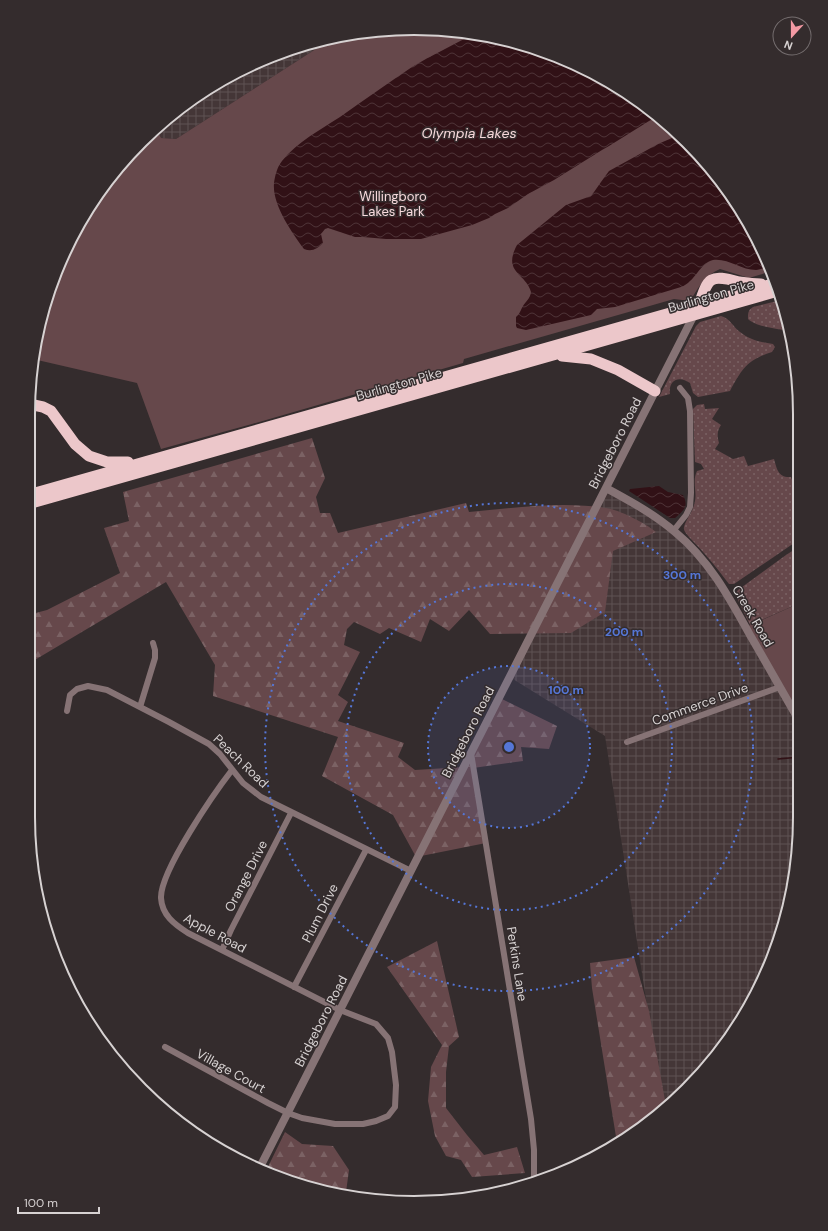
<svg xmlns="http://www.w3.org/2000/svg" width="828" height="1231" viewBox="0 0 828 1231" font-family="'DM Sans',sans-serif">
	<style>
		.industrial { fill: url(#industrial-grid) }
		.grass { fill: url(#grass-dots) }
		.forest { fill: url(#forest-firs) }
		.green { fill: #66484b }
		.water { fill: url(#water-waves) }
		.lines { fill: none; stroke-linecap: round; stroke-linejoin: round }
		.stream { stroke: #311116; stroke-width: 1.5 }
		.minor { stroke: #867375; stroke-width: 6 }
		.tertiary { stroke: #867375; stroke-width: 8 }
		.trunk { stroke: #ecc7ca; stroke-width: 11 }
		.ring { fill: none; stroke: #5576d6; stroke-width: 2; stroke-dasharray: 2 4 }
		.labels { text-anchor: middle; dominant-baseline: central; stroke-width: 3; stroke-linejoin: round; paint-order: stroke }
		.park-label { font-size: 13px; fill: #f7d9dc; stroke: #342c2d }
		.street-label { font-size: 13px; fill: #d7d2d2; stroke: #342c2d }
		.water-label { font-size: 14px; font-style: italic; fill: #f5d8da; stroke: #342c2d }
		.rim { fill: none; stroke: #d7d2d2; stroke-width: 2 }
		.centre { fill: #5576d6; stroke: #342c2d; stroke-width: 2 }
		.ring-label { font-size: 12px; text-anchor: middle; font-weight: bold; fill: #5576d6; stroke: #342c2d; stroke-width: 3; stroke-linejoin: round; paint-order: stroke }
	</style>
	<defs>
		<pattern id="industrial-grid" width="8" height="8" patternUnits="userSpaceOnUse"><rect width="8" height="8" fill="#443637"/><path d="M0 4h8M4 0v8" fill="none" stroke="#5e5253"/></pattern>
		<pattern id="grass-dots" width="8" height="8" patternUnits="userSpaceOnUse"><rect width="8" height="8" fill="#66484b"/><path d="M2 2h.1M6 6h.1" fill="none" stroke="#7b6264" stroke-width="1.8" stroke-linecap="round"/></pattern>
		<pattern id="forest-firs" width="22" height="20" patternUnits="userSpaceOnUse"><rect width="22" height="20" fill="#66484b"/><path d="M5 1l3.5 6h-7zM16 11l3.5 6h-7z" fill="#7b6264"/></pattern>
		<pattern id="water-waves" width="16" height="10" patternUnits="userSpaceOnUse"><rect width="16" height="10" fill="#311116"/><path d="M0 5q4-4 8 0t8 0" fill="none" stroke="#4e3337"/></pattern>
	</defs>
	<rect width="100%" height="100%" fill="#342c2d"/>
	<path class="industrial" d="M336 36 176 139 160 138 156 129 199 93 266 57Z
		M606 488 650 513 716 576 800 724V817L793 892 760 988 687 1090 663 1108 605 736 508 676Z"/>
	<path class="grass" d="M781 300 790 331C779 329 756 327 748 319 748 313 748 310 753 307Z
		M721 316C731 319 732 326 740 332 750 340 760 342 773 344L775 347 772 352C747 360 742 369 730 391L698 397 693 393 690 383C679 375 668 380 670 394L659 397 696 326 700 322Z
		M704 404 705 409 719 408 712 419 721 425C717 431 717 436 719 443L715 449 733 459 744 456 748 466 774 459C777 469 778 478 791 477L792 480 800 478V539L734 584H729C716 567 704 552 689 537 687 534 683 531 684 527 686 519 693 512 695 501 697 492 692 481 697 471L704 469 701 464 695 462 693 409 697 405Z
		M800 546V603L750 625 737 598 736 593 738 590 786 555Z"/>
	<path class="forest" d="M312 438 325 478 316 497 320 513H330L338 533 466 503 469 512C514 508 560 501 606 508 620 510 645 523 656 532L613 551 605 612 571 633 490 634 469 610 449 631 430 619 421 642 389 628 380 634 354 622 347 629 344 645 360 652 338 695 348 702 338 721 404 743 398 757 415 770 463 767 498 697 557 726 549 749 521 747 523 761 473 768 486 843 416 857 393 815 322 776 338 737 213 696 215 665 166 582 28 664V615L47 610 120 573 104 528 129 521 123 492Z
		M437 941 459 1037 449 1046 446 1072V1108L467 1135 484 1155 517 1147 525 1173 472 1177 461 1160 446 1156 435 1136 428 1101 431 1067 442 1045 387 967Z
		M634 957 649 1011 666 1106 617 1143 592 988 590 963Z
		M285 1132 302 1144 333 1146 349 1170 346 1192 265 1173Z"/>
	<path class="green" d="M414 28 489 35 562 57 628 93 687 141 735 199 771 266 772 271 749 278 720 269C704 276 699 287 690 301L674 299 464 359 463 363 252 424 161 449 137 383 33 359 35 339 68 243 141 141 156 129 161 138 176 139 336 36Z
		M800 603V722L746 627Z"/>
	<path class="water" d="M474 34 489 35 562 57 628 93 657 117 649 121 609 146 602 150 554 180 528 194 508 208 495 214 489 218 472 225 421 239H386L363 237H355L328 228 325 229 321 234 323 243C317 249 312 252 304 249 292 232 272 205 274 183 275 176 277 167 282 161 297 142 320 130 340 117 364 100 388 83 412 67 432 55 453 45 474 34Z
		M679 135 687 141 735 199 770 266C766 267 760 270 756 270 741 270 728 258 713 260 700 263 695 282 681 287L615 307 597 309 591 315 526 330 517 328 516 326V317C520 314 520 311 523 306 526 301 530 299 531 292 526 273 502 273 517 245L566 205 591 196 594 192 601 182 609 171 658 144Z
		M659 486 668 492 683 495C689 507 684 510 675 518H670L629 491 630 489Z"/>
	<g class="lines">
		<path class="stream" d="M778 759 800 757"/>
		<path class="minor" d="M674 530 686 515 690 507 691 493 690 411 688 398 680 388
			M140 707 155 658V650L153 643
			M67 711 70 695 77 689 88 686 107 690 169 722 209 744 220 754 243 783 261 797 411 871
			M627 742 780 687
			M471 753 531 1119 534 1150V1179
			M222 950 231 930 291 813
			M294 987 366 850
			M165 1047 268 1103 288 1113 302 1118 335 1124H363L376 1121 388 1116 395 1107 396 1085 392 1052 388 1038 376 1024 340 1010 188 933C174 924 162 915 161 898 160 871 215 792 232 770"/>
		<path class="tertiary" d="M606 488C630 501 654 514 675 532 709 560 729 597 750 635 767 664 783 693 800 722
			M259 1169 695 313"/>
		<path class="trunk" d="M699 305C708 277 710 274 739 282 746 283 754 284 761 284
			M562 356 591 359 618 370 655 391
			M29 404 43 407 51 411 75 444 89 456 107 462H128
			M28 495 776 283
			M28 504 778 291"/>
	</g>
	<circle cx="509" cy="747" r="81" fill="#5576d6" fill-opacity=".12"/>
	<g class="ring">
		<circle cx="509" cy="747" r="81"/>
		<circle cx="509" cy="747" r="163"/>
		<circle cx="509" cy="747" r="244"/>
	</g>
	<g class="labels">
		<g class="park-label">
			<text x="393" y="196">Willingboro<tspan x="393" dy="15">Lakes Park</tspan></text>
		</g>
		<g class="street-label">
			<text transform="translate(711 296) rotate(-16)">Burlington Pike</text>
			<text transform="translate(399 384) rotate(-16)">Burlington Pike</text>
			<text transform="translate(615 443) rotate(-63)">Bridgeboro Road</text>
			<text transform="translate(753 616) rotate(60)">Creek Road</text>
			<text transform="translate(700 704) rotate(-20)">Commerce Drive</text>
			<text transform="translate(468 732) rotate(-63)">Bridgeboro Road</text>
			<text transform="translate(241 761) rotate(44)">Peach Road</text>
			<text transform="translate(246 876) rotate(-63)">Orange Drive</text>
			<text transform="translate(320 913) rotate(-63)">Plum Drive</text>
			<text transform="translate(215 933) rotate(28)">Apple Road</text>
			<text transform="translate(517 964) rotate(81)">Perkins Lane</text>
			<text transform="translate(321 1021) rotate(-63)">Bridgeboro Road</text>
			<text transform="translate(231 1071) rotate(29)">Village Court</text>
		</g>
		<g class="water-label">
			<text x="469" y="133">Olympia Lakes</text>
		</g>
	</g>
	<path d="M0 0H828V1231H0ZM414 35H414A379 379 0 0 1 793 414V817A379 379 0 0 1 414 1196H414A379 379 0 0 1 35 817V414A379 379 0 0 1 414 35Z" fill="#342c2d" fill-rule="evenodd"/>
	<path class="rim" d="M414 35H414A379 379 0 0 1 793 414V817A379 379 0 0 1 414 1196H414A379 379 0 0 1 35 817V414A379 379 0 0 1 414 35Z"/>
	<circle cx="509" cy="747" r="6" class="centre"/>
	<g class="ring-label">
		<text x="682" y="579">300 m</text>
		<text x="624" y="636">200 m</text>
		<text x="566" y="694">100 m</text>
	</g>
	<g transform="translate(792 36) rotate(201)"><circle r="19" fill="#342c2d" stroke="#756e6f"/>
	<path d="M0-3L7 15L0 10L-7 15Z" fill="#f49aa4"/>
	<text y="-6" font-size="11" font-weight="bold" text-anchor="middle" fill="#d7d2d2">N</text>
	</g>
	<path d="M18 1207v6h81v-6" fill="none" stroke="#d7d2d2" stroke-width="2"/>
	<text x="24" y="1207" font-size="12" fill="#d7d2d2" stroke="#342c2d" stroke-width="3" paint-order="stroke">100 m</text>
</svg>
